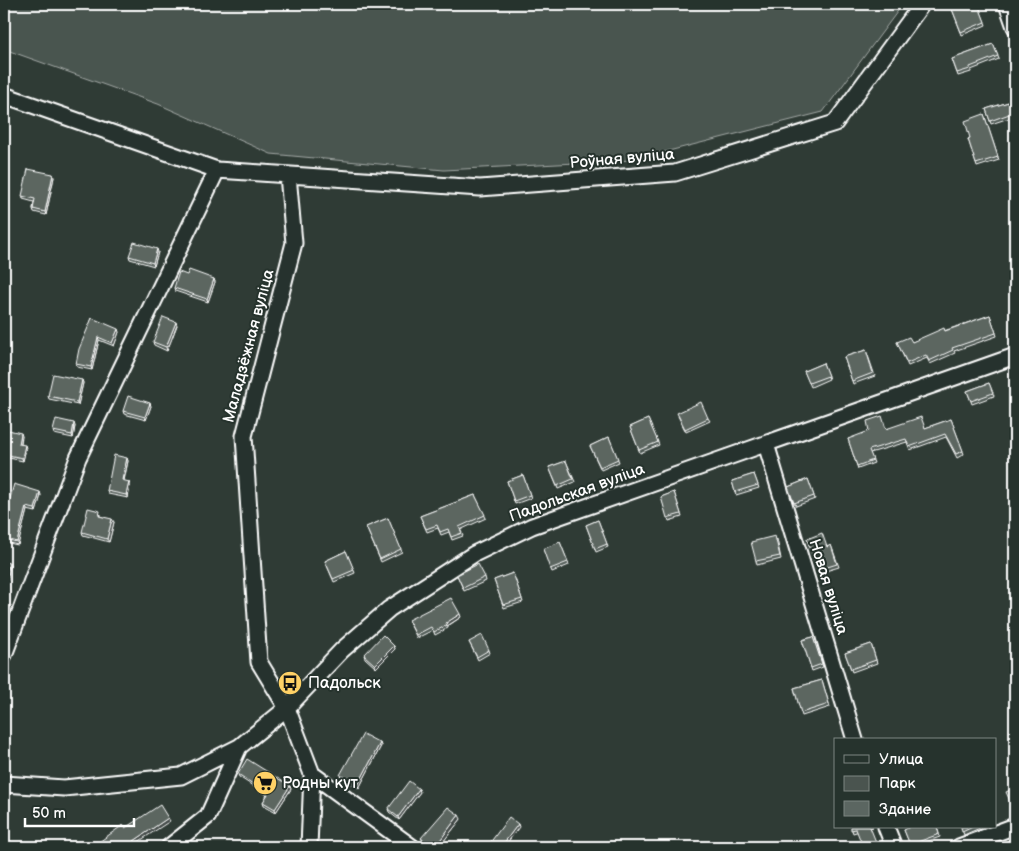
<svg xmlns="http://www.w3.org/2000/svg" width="1019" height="851" viewBox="0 0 1019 851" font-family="'Balsamiq Sans',sans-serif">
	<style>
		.green { fill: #4a544f; stroke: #a4aaa7 }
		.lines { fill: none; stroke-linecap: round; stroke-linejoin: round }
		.minor-casing { stroke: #fff; stroke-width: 19 }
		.minor { stroke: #26332d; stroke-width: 15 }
		.wall { fill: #4e5853; stroke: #fff }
		.shaded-wall { fill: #404744; stroke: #fff }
		.building { fill: #5b6661; stroke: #fff }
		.labels { text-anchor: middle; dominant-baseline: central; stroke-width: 4; stroke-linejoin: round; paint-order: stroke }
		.street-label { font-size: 16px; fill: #fff; stroke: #26332d }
		.poi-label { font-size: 16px; fill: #fff; stroke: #26332d; text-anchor: start }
	</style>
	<rect width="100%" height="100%" fill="#2f3b35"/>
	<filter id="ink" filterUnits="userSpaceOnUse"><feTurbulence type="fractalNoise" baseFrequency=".02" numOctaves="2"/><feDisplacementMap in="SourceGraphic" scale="10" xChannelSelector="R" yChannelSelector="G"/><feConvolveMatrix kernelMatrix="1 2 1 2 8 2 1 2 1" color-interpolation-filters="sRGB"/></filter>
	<g filter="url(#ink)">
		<path class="green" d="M4 4H903L823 112 633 160 444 170 271 154 158 104 4 49Z"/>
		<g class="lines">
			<g class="minor-casing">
				<path id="minor" d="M1007 4 1015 27
					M4 95 217 170 480 188 675 173 835 123 922 4
					M288 175 294 243 244 436 259 662 287 708 312 774 412 847
					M766 444 855 740
					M4 655 78 458 217 170
					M4 784 64 788 181 776 239 747
					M886 827 894 847
					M169 847 208 816 239 747 287 708 342 650 389 609 474 554 532 526 1015 356
					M309 847 312 774
					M959 847 1015 826"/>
			</g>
			<use href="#minor" class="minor"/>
		</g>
		<path class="wall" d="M978 4 986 25 962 35 952 9Z
			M993 44 999 59 971 70V72L958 76 952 59Z
			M1015 100V116L991 124 986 109Z
			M984 114 999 160 977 167 968 139 970 138Z
			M54 177 46 215 34 212 33 209 34 202 23 199 22 196Z
			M158 252 154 266 130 259 129 256Z
			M187 275 214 279 215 282 208 302 175 291 174 288Z
			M990 315 997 336 954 351 955 353 930 364 927 358 908 366 897 342H912Z
			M92 318 119 332 114 346 99 340 92 370 77 367 76 364Z
			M177 325 167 351 154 345 153 342Z
			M866 350 875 376 853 384 844 357Z
			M823 363 829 379 811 387 804 371Z
			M82 380 83 383 78 405 49 399 48 396Z
			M989 383 994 396 972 404 967 391Z
			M151 406 146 420 124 414 123 411Z
			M678 416 708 418 710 421 686 432Z
			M648 419 659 445 640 453 630 427Z
			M951 419 964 454 957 458 946 437 910 450 907 442 870 453 874 463 858 469 848 439 886 429 925 428Z
			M75 426 73 438 54 434 53 431Z
			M4 429 22 436 21 444 26 448 23 461 4 457Z
			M609 437 619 462 601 470 590 446Z
			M127 458 128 461 124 481 130 485 128 498 108 494 107 491Z
			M566 461 575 482 558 489 549 467Z
			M754 474 759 488 736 495 732 481Z
			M523 475 531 498 515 504 507 481Z
			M808 479 815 499 796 506 788 487Z
			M674 492 682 517 669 521 661 497Z
			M41 495 36 512 27 510 18 545 4 542V520Z
			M475 495 486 518 460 530 463 536 452 540 449 532 441 535 438 528 427 532 420 516Z
			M101 514V516L114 522 109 542 83 535 82 532Z
			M388 518 402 552 381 562 366 527Z
			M598 520 608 547 596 552 586 525Z
			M777 539 781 559 757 565 756 561Z
			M807 539 827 547 831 545 839 567 819 573Z
			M560 542 569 565 552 572 543 549Z
			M346 551 355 573 334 582 325 561Z
			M513 573 523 602 504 608 494 580Z
			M457 575 485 577 486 581 464 591Z
			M461 617 448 626V628L435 635 433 630 417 638 408 620Z
			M813 637 823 667 812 671 802 640Z
			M469 642 489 650 490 653 478 660Z
			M871 644 877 663 852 672 845 653Z
			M394 646 395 649 376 668 365 658 364 655Z
			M822 680 830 707 802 716 794 688Z
			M380 743 381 746 359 788 341 778 340 775Z
			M238 774 291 789 276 812 264 805 263 802 267 795 239 777Z
			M420 792 399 820 389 812 388 809Z
			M461 819 439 847H430L423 841 421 838Z
			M851 827H873L853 833Z
			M937 827 940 837 911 847 904 830Z
			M961 827H982L964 835Z"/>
		<path class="shaded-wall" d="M53 174 54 177 46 215 45 212Z
			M157 249 158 252 154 266 153 263Z
			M214 279 215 282 208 302 207 299Z
			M176 322 177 325 167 351 166 347Z
			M118 329 119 332 114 346 112 343Z
			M98 337 99 340 92 370 91 367Z
			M82 380 83 383 78 405 77 402Z
			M150 403 151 406 146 420 145 417Z
			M74 423 75 426 73 438 72 435Z
			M21 433 22 436 20 447 19 444Z
			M25 445 26 448 23 461 22 458Z
			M127 458 128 461 123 483 122 480Z
			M129 482 130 485 128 498 126 495Z
			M40 492 41 495 36 512 35 509Z
			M26 507 27 510 18 545 17 542Z
			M112 519 114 522 109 542 107 539Z
			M9 563 10 566 7 581 6 578Z
			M460 614 461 617 447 626 446 623Z
			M394 646 395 649 376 668 375 665Z
			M380 743 381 746 359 788 358 785Z
			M290 786 291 789 276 812 275 809Z
			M419 789 420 792 399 820 398 817Z
			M459 815 461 819 439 847H435Z
			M168 818 170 821 135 844 134 841Z
			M518 824 519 827 504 847H501Z"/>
		<path class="building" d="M963 4H978L985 22 961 32 952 9Z
			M993 44 998 56 970 67V69L957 73 952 59Z
			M1015 100V112L990 121 986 109Z
			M984 114 998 157 976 164 968 139 970 138 965 121Z
			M28 169 53 174 45 212 33 209 35 199 22 196Z
			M134 242 157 249 153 263 129 256Z
			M189 270 214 279 207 299 174 288 179 272 187 275Z
			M990 315 996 333 952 348 953 350 929 361 926 355 907 363 897 342 909 337 912 342 944 328 945 331Z
			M163 317 176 322 166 347 153 342Z
			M92 318 118 329 112 343 98 337 91 367 76 364 79 349Z
			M866 350 873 373 852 381 844 357Z
			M823 363 828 376 809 383 804 371Z
			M53 374 82 380 77 402 48 396Z
			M989 383 993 393 971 401 967 391Z
			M128 396 150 403 145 417 123 411Z
			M701 402 708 418 685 429 677 413Z
			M882 416 886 429 921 417 925 428 951 419 963 451 956 454 945 434 909 447 906 439 869 450 873 460 857 466 848 439 869 431 867 421Z
			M56 419 74 423 72 435 53 431Z
			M648 419 658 442 639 450 630 427Z
			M4 429 21 433 19 444 25 445 22 458 4 454Z
			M609 437 618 459 600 467 590 446Z
			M114 455 127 458 122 480 129 482 126 495 107 491Z
			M566 461 573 479 557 486 549 467Z
			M754 474 758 485 735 492 732 481Z
			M523 475 530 495 514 501 507 481Z
			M808 479 814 496 794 503 788 487Z
			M14 484 40 492 35 509 26 507 17 542 4 539V520Z
			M674 492 681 514 667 518 661 497Z
			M475 495 485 515 459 527 462 533 451 537 448 529 440 532 437 525 426 529 420 516Z
			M88 508 100 511 99 516 112 519 107 539 82 532Z
			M388 518 401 549 380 559 366 527Z
			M598 520 607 544 595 549 586 525Z
			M822 533 827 547 831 545 837 564 818 570 807 539Z
			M775 536 780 556 756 561 751 542Z
			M560 542 568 562 550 569 543 549Z
			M346 551 354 570 333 579 325 561Z
			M4 562 9 563 6 578 4 577Z
			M478 564 485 577 463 588 457 575Z
			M513 573 522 599 503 605 494 580Z
			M451 598 460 614 446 623 447 625 434 632 431 627 416 635 408 620Z
			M383 635 394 646 375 665 364 655Z
			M482 635 489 650 477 657 469 642Z
			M813 637 822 664 811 668 802 640Z
			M871 644 876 660 851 669 845 653Z
			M822 680 829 704 801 713 794 688Z
			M363 734 380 743 358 785 340 775Z
			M247 759 290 786 275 809 263 802 268 794 238 774Z
			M409 781 419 789 398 817 388 809Z
			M1015 788V812L1006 792Z
			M160 805 168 818 134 841 138 847H103L99 842 123 825 125 828Z
			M448 807 459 815 435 847H433L421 838Z
			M509 817 518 824 501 847H487Z
			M851 827H870L878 847H863L856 829 851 830Z
			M910 827H937L939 834 910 845 904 830Z
			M961 827H973L962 832Z"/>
	</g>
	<defs>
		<g id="bus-disc" transform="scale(1.25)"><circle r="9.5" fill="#ffd166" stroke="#26332d"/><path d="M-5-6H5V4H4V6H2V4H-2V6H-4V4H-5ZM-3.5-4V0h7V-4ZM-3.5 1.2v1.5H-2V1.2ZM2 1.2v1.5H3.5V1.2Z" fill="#111"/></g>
		<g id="supermarket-disc" transform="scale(1.25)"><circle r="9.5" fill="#ffd166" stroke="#26332d"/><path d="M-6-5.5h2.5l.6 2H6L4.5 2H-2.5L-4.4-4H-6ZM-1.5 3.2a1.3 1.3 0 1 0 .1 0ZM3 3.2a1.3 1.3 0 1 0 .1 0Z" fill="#111"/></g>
	</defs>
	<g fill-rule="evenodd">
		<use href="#bus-disc" x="290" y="683"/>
		<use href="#supermarket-disc" x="265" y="783"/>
	</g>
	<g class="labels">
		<g class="street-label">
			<text transform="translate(622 159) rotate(-5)">Роўная вуліца</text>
			<text transform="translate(249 346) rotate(-75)">Маладзёжная вуліца</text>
			<text transform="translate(577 493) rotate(-20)">Падольская вуліца</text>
			<text transform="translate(828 587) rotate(73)">Новая вуліца</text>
		</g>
		<g class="poi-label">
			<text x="308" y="683">Падольск</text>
			<text x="282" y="783">Родны кут</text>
		</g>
	</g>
	<rect width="1019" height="851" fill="none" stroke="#26332d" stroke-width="20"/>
	<rect x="10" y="10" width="999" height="831" fill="none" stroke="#fff" stroke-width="2" filter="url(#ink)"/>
	<rect x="834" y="738" width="162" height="90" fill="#26332d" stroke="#7d8581"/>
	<rect x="844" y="755" width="25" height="8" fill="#26332d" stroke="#7d8581"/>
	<text x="879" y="764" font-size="15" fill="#ffffff">Улица</text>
	<rect x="844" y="776" width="25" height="15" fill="#4a544f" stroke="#7d8581"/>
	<text x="879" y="788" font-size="15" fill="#ffffff">Парк</text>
	<rect x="844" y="801" width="25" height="15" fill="#5b6661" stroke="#7d8581"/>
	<text x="879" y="814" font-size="15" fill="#ffffff">Здание</text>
	<path d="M25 818v8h109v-8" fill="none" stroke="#ffffff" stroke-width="2.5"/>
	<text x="32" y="818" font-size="15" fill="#ffffff" stroke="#26332d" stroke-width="4" paint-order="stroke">50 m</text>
</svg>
